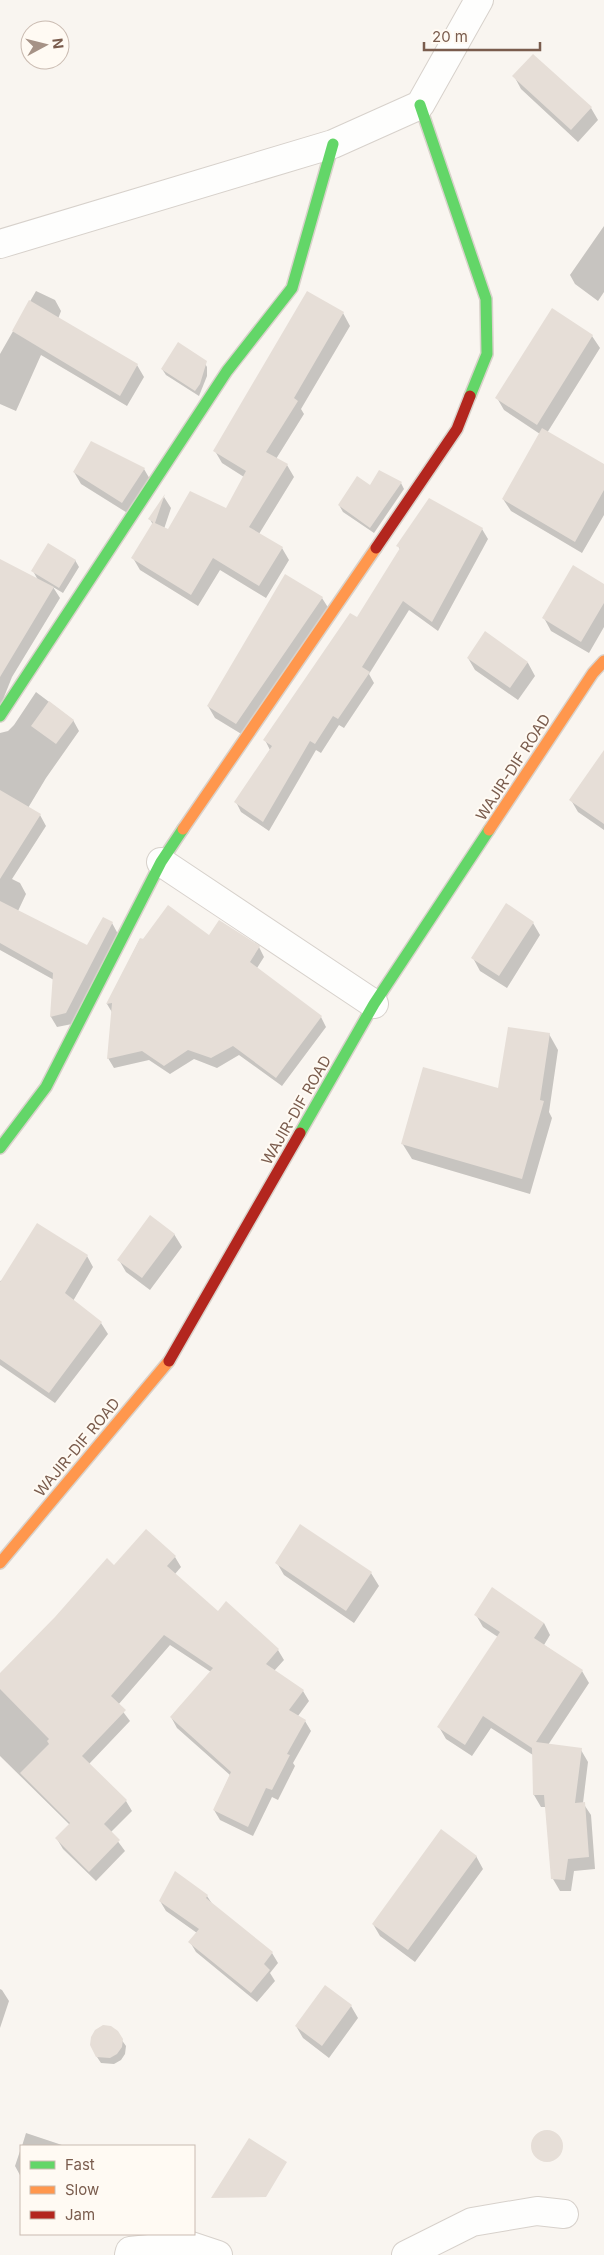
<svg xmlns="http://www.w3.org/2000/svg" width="604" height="2255" viewBox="0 0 604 2255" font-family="Inter,sans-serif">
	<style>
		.shadow { fill: #0003 }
		.building { fill: #e6ded7 }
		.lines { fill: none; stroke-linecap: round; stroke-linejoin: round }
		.street-casing { stroke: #d7d1cb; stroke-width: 30 }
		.fast-casing { stroke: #d9d2cb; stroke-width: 14 }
		.slow-casing { stroke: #d9d2cb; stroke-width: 14 }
		.jam-casing { stroke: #d9d2cb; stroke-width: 14 }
		.street { stroke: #fefefd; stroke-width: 28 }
		.fast { stroke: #63d668; stroke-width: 11 }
		.slow { stroke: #ff974d; stroke-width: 11 }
		.jam { stroke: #b3261e; stroke-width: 11 }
		.labels { text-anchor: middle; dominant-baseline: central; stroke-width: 4; stroke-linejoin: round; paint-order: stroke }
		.street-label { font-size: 15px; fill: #7a5c4d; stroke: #fffaf3 }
	</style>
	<rect width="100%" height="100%" fill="#f9f5f0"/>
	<path class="shadow" d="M514 76 591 108 598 120 578 142 521 89Z
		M604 226V292L598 301 575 284 570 275Z
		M36 291 55 300 61 311 58 319 137 365 144 377 127 406 41 355 16 411 0 404V354Z
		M552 310 592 336 600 348 547 433 604 466V515L582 553 511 511 503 499 540 434 504 410 497 398Z
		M343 313 350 326 301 409 304 414 276 459 287 465 294 477 259 534 282 548 289 560 266 598 220 570 198 606 140 570 133 558 153 525 150 519 164 497 171 508 164 529 168 530 226 510 244 477 222 463 215 451Z
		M203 360 207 367V376L199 396 166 375 162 369Z
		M144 469 151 481 129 514 81 484 74 472Z
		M401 483 404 489 374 533 343 512 339 505 371 487Z
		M482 529 488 539 438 631 409 610 369 674 374 683 344 728 339 725 321 753 316 750 269 831 241 812 236 802 270 750 265 740 357 619 401 551 398 546Z
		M0 560 38 580 33 571 75 560 79 567 63 593 53 587 60 598 12 677 0 707Z
		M604 585V627L589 653 551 631 544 618Z
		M322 598 329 609 243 735 215 718 208 706Z
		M485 633 528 663 535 676 518 700 475 670 468 658Z
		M36 692 73 720 79 731 46 778 28 808 40 815 46 826 12 879 20 883 26 894 18 911 87 946 112 923 118 934 72 1024 57 1027 51 1017 54 980 0 950V733L8 731 14 725Z
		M604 752V830L578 812 571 800Z
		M533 923 540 935 507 988 480 971 473 958Z
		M210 937 259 947 264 957 257 968 321 1017 326 1027 282 1086 239 1055 217 1068 194 1059 170 1074 149 1060 114 1068 108 1058 113 1014 107 1004 140 939Z
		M549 1034 558 1050 549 1112 552 1118 530 1194 412 1159 402 1143 499 1090Z
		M174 1234 182 1247 150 1290 126 1272 119 1260Z
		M87 1256 93 1267 73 1301 101 1323 108 1334 55 1403 0 1365V1281Z
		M300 1526 371 1573 379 1586 354 1623 284 1575 277 1563Z
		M175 1557 181 1567 175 1574 218 1613 233 1609 278 1650 284 1660 274 1671 303 1691 309 1701 298 1716 305 1721 311 1731 293 1763 295 1766 278 1800 272 1797 253 1836 220 1820 214 1810 230 1775 177 1728 171 1717 211 1672 170 1645 118 1705 130 1721 89 1764 126 1801 132 1811 111 1832 125 1851 96 1881 63 1849 57 1839 70 1825 0 1756V1675L115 1567Z
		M476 1615 544 1623 550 1635 544 1645 582 1671 589 1683 548 1745 581 1750 588 1762 583 1803 591 1815 595 1869 574 1871 571 1891H560L553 1879 546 1807H541L534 1795 533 1755 491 1728 472 1756 446 1739 439 1727 498 1637 483 1627Z
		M476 1856 483 1869 415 1962 380 1936 373 1924Z
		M207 1896 213 1905 272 1953 278 1963 270 1973 275 1981 257 2002 196 1952 190 1942 197 1933 166 1911 160 1901Z
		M0 1989 2 1990 9 2001 0 2028Z
		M351 2006 358 2018 329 2058 303 2038 296 2026Z
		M121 2039 126 2046 125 2054 121 2060 114 2064 101 2063 97 2057Z
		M26 2133 65 2146H22Z
		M21 2148V2177L15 2166Z"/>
	<path class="building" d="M533 54 592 107 571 130 512 76Z
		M307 291 344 312 294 398 298 401 266 452 288 464 249 527 283 547 259 586 213 558 191 595 131 558 153 522 148 519 165 494 155 523 168 529 190 491 226 508 246 471 213 451Z
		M29 300 138 364 120 396 12 331Z
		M552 308 593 335 537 425 495 398Z
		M178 342 207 361 200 384 195 391 161 369Z
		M542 428 604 464V490L575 542 502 499Z
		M91 441 145 468 122 503 73 472Z
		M379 470 402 482 370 528 338 505 357 476 370 485Z
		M429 498 483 528 432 622 403 601 362 667 370 672 338 719 333 716 315 744 310 741 263 822 234 802 272 746 263 740 350 613 357 617 400 548 396 546Z
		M48 543 76 560 59 588 31 571Z
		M0 559 54 587 0 677Z
		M573 565 604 584V603L581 642 542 618Z
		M285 574 323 597 236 724 207 706Z
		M485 631 528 662 510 688 467 658Z
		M49 701 74 720 56 744 31 726Z
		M604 750V824L569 800Z
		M0 790 41 814 0 879Z
		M0 901 87 945 103 917 113 922 66 1013 50 1017 53 973 0 943Z
		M506 903 534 922 499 976 471 958Z
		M168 905 209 935 219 920 260 946 250 962 322 1016 276 1078 233 1046 211 1058 188 1050 164 1066 142 1051 107 1059 112 1003 106 1004 140 938 143 939Z
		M508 1027 550 1033 540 1100 544 1101 522 1179 401 1144 423 1067 498 1088Z
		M150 1215 175 1234 142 1278 117 1260Z
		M37 1223 88 1255 65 1293 102 1322 49 1393 0 1359V1282Z
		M300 1524 372 1572 346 1611 275 1563Z
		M146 1529 176 1556 167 1566 218 1611 226 1601 279 1649 266 1664 304 1690 289 1710 306 1720 287 1754 290 1755 272 1790 266 1788 248 1827 213 1810 231 1772 170 1717 213 1668 164 1635 111 1696 126 1710 82 1756 127 1800 104 1824 120 1840 89 1872 55 1838 70 1823 20 1773 49 1744 47 1741 49 1739 0 1689V1673L55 1617 107 1558 114 1565Z
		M492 1587 544 1623 534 1638 583 1670 536 1742 582 1748 575 1803 585 1802 589 1857 568 1859 565 1880 551 1879 544 1795H533L532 1748 483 1716 465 1745 437 1727 500 1632 474 1615Z
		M441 1829 477 1856 408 1950 372 1924Z
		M175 1871 208 1895 206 1898 273 1952 264 1964 270 1970 251 1993 188 1942 199 1929 159 1901Z
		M325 1985 352 2005 322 2046 295 2026Z
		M103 2025 111 2026 118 2031 123 2039 122 2047 117 2054 110 2058 96 2057 90 2045 91 2037 95 2030Z
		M531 2146a16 16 0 1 1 32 0a16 16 0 1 1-32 0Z
		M249 2138 287 2162 266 2197 211 2198Z"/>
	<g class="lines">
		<g class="street-casing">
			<path id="street" d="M0 244 333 144 420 105 479 0
				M161 862 374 1004
				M129 2255 130 2251 188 2245 218 2255
				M406 2255 472 2222 537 2211 564 2214"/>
		</g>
		<g class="fast-casing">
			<path id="fast" d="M420 105 486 299 487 354 470 396
				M0 716 227 371 292 288 333 144
				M300 1133 374 1004 489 830
				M0 1148 46 1087 161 862 183 829"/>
		</g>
		<g class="slow-casing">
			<path id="slow" d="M183 829 376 548
				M489 830 593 673 604 661
				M0 1563 169 1361"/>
		</g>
		<g class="jam-casing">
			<path id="jam" d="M376 548 457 429 470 396
				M169 1361 300 1133"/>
		</g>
		<use href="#street" class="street"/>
		<use href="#fast" class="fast"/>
		<use href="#slow" class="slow"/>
		<use href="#jam" class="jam"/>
	</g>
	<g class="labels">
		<g class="street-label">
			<text transform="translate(513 767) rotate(-57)">WAJIR-DIF ROAD</text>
			<text transform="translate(296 1110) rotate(-60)">WAJIR-DIF ROAD</text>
			<text transform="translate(77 1447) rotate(-50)">WAJIR-DIF ROAD</text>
		</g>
	</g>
	<rect x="20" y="2145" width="175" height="90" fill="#fffaf3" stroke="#cabbb1"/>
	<rect x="30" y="2161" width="25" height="8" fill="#63d668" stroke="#cabbb1"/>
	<text x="65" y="2170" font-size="15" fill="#7a5c4d">Fast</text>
	<rect x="30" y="2186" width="25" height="8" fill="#ff974d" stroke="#cabbb1"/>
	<text x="65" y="2195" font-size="15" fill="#7a5c4d">Slow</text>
	<rect x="30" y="2211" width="25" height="8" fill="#b3261e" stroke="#cabbb1"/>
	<text x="65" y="2220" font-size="15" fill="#7a5c4d">Jam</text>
	<g transform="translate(45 45) rotate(83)"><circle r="24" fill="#fffaf3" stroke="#cabbb1"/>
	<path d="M0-4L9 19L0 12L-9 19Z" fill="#a69286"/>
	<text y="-8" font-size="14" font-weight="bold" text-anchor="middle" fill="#7a5c4d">N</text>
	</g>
	<path d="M424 42v8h116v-8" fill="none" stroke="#7a5c4d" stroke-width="2.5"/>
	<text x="432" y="42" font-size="15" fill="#7a5c4d" stroke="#fffaf3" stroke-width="4" paint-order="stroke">20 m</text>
</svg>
